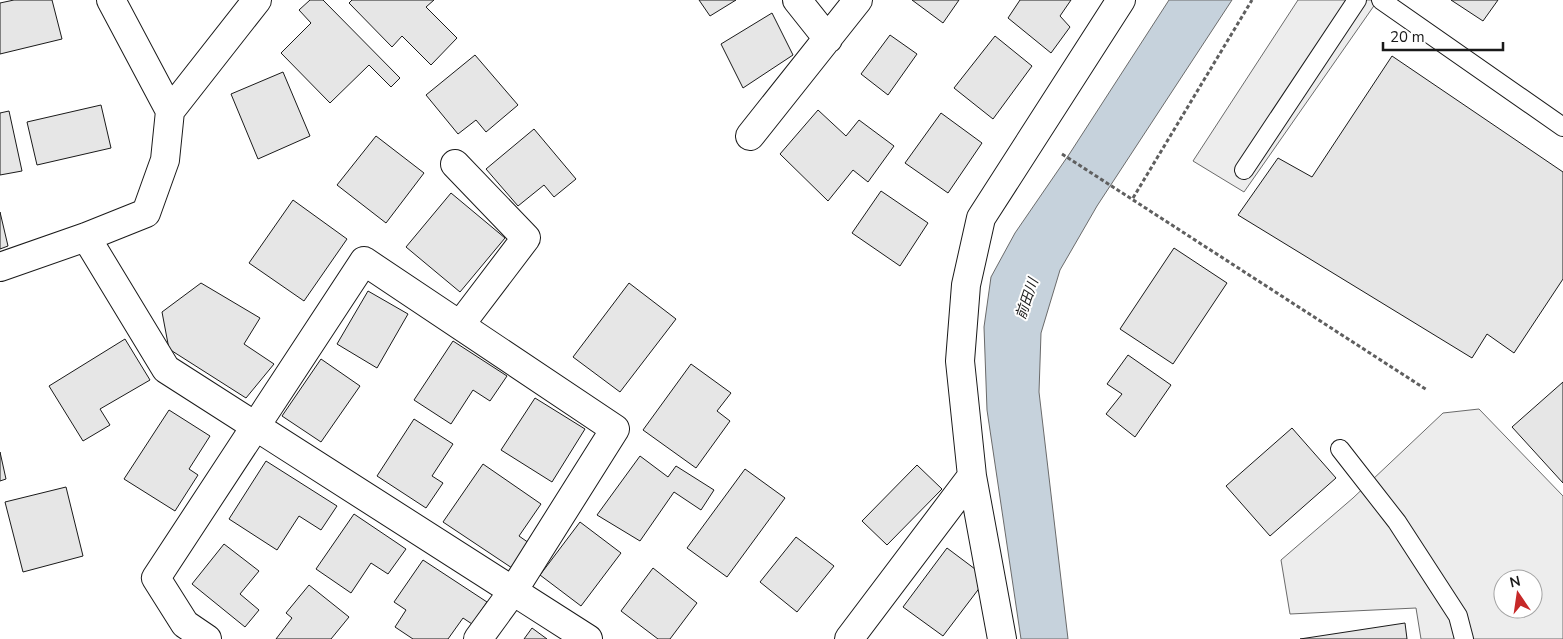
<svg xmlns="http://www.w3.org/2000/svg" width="1563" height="639" viewBox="0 0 1563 639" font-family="'Nunito Sans','Noto Sans JP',sans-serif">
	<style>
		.parking { fill: #ededed; stroke: #6a6a6a; fill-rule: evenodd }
		.water { fill: #c6d2dc; stroke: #6a6a6a }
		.building { fill: #e6e6e6; stroke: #1a1a1a }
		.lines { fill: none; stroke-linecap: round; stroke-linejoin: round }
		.service-casing { stroke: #1a1a1a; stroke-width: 20 }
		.minor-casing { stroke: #1a1a1a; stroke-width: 30 }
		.path { stroke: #5f5f5f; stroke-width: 3; stroke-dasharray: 4 2.5; stroke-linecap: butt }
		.service { stroke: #fff; stroke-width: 18 }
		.minor { stroke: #fff; stroke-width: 28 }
		.labels { text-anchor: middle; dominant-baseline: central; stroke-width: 4; stroke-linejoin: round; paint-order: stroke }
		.water-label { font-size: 14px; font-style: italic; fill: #1a1a1a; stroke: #fff }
	</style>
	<rect width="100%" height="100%" fill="#fff"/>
	<path class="parking" d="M1298 0H1378L1244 192 1193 161Z
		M1479 409 1563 496V639H1421L1416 608 1290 614 1281 560 1353 498 1443 413ZM1503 579H1533V609H1503Z"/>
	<path class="water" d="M1169 0H1232L1097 206 1060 270 1041 333 1039 392 1068 639H1021L987 410 984 327 991 277 1015 233 1070 153Z"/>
	<path class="building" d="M14 0H52L62 39 0 54V3Z
		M310 0H323L400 78 391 87 369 65 330 103 281 53 311 23 299 10Z
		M352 0H434L426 7 457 38 431 65 402 36 392 47 349 3Z
		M699 0H736L710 16Z
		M912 0H959L943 23Z
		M1020 0H1071L1060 16 1070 27 1051 53 1008 18Z
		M1451 0H1498L1483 21Z
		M772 13 793 55 743 88 721 44Z
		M890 35 917 54 888 95 861 74Z
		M995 36 1032 66 993 119 954 88Z
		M475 55 518 105 486 132 476 120 458 134 426 95Z
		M1392 56 1563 172V279L1514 353 1487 334 1472 358 1238 215 1278 158 1312 177Z
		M283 72 310 136 258 159 231 94Z
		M101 105 111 148 37 165 27 122Z
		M818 110 846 136 859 120 894 146 868 182 853 170 828 201 780 154Z
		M9 111 22 171 0 175V113Z
		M941 113 982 143 948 193 905 163Z
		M534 129 576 179 554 197 544 185 518 206 486 169Z
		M376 136 424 173 386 223 337 185Z
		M881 191 928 223 900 266 852 233Z
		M451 193 505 238 460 292 406 247Z
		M293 200 347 239 304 301 249 263Z
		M0 212 8 246 0 249Z
		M1174 248 1227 283 1173 364 1120 329Z
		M201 283 260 318 244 344 274 364 246 398 169 349 162 312Z
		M629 283 676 319 620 392 573 357Z
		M368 291 408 314 377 368 337 344Z
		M125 339 150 380 100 409 110 425 83 441 49 386Z
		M453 341 507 376 490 401 473 390 451 424 414 400Z
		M1128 355 1171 385 1135 437 1106 414 1122 394 1107 384Z
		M321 359 360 386 321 442 282 416Z
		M691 364 731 393 717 411 730 421 696 468 643 430Z
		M1563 382V483L1512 427Z
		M535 398 585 429 552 482 501 450Z
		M169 410 210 436 189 469 198 475 175 511 124 479Z
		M414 419 453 444 432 476 443 483 426 508 377 476Z
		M1292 428 1336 478 1270 536 1226 486Z
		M0 452 6 479 0 481Z
		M640 456 668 477 676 466 714 490 701 510 674 492 640 541 597 515Z
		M266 461 337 506 321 530 299 516 277 550 229 519Z
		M483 464 541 504 519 536 529 543 512 568 443 522Z
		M917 465 942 489 887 545 862 521Z
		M745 469 785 498 727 577 687 548Z
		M66 487 83 556 23 572 5 502Z
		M354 514 406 549 388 574 371 563 351 593 316 569Z
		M580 522 621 553 581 606 540 575Z
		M796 537 834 566 797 612 760 582Z
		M224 544 259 571 240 594 259 610 245 627 192 584Z
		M947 548 987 578 943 636 903 607Z
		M423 560 487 602 472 624 463 618 448 639H413L395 627 406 610 394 602Z
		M653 568 697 603 670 639H658L621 611Z
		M309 585 349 617 331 639H276L292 618 286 613Z
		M1405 623 1407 639H1300Z
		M532 628 547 639H524Z"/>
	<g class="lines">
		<g class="service-casing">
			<path id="service" d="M1381 0 1563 127
				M1244 170 1357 0
				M1340 449 1397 522 1458 616 1464 639"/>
		</g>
		<g class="minor-casing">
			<path id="minor" d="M111 0 170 111
				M797 0 828 39
				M750 136 858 0
				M455 164 526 238 460 325
				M86 237 166 369 588 639
				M0 267 86 237 146 213 165 160 170 111 257 0
				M207 639 185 624 156 578 364 261 615 429 513 591 478 639
				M849 639 972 476
				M1002 639 972 476 960 361 966 285 981 218 1121 0"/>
		</g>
		<path class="path" d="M1062 154 1427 390
			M1133 198 1252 0"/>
		<use href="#service" class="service"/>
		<use href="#minor" class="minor"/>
	</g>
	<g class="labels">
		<g class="water-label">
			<text transform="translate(1027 299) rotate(-71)">前田川</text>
		</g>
	</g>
	<g transform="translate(1518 594) rotate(347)"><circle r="24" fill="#ffffff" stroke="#a3a3a3"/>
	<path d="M0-4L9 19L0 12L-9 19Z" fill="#c62828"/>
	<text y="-8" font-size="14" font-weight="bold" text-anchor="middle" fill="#1a1a1a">N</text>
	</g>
	<path d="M1383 42v8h120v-8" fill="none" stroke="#1a1a1a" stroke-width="2.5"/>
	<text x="1390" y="42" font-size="15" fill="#1a1a1a" stroke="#ffffff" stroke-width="4" paint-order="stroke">20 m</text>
</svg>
